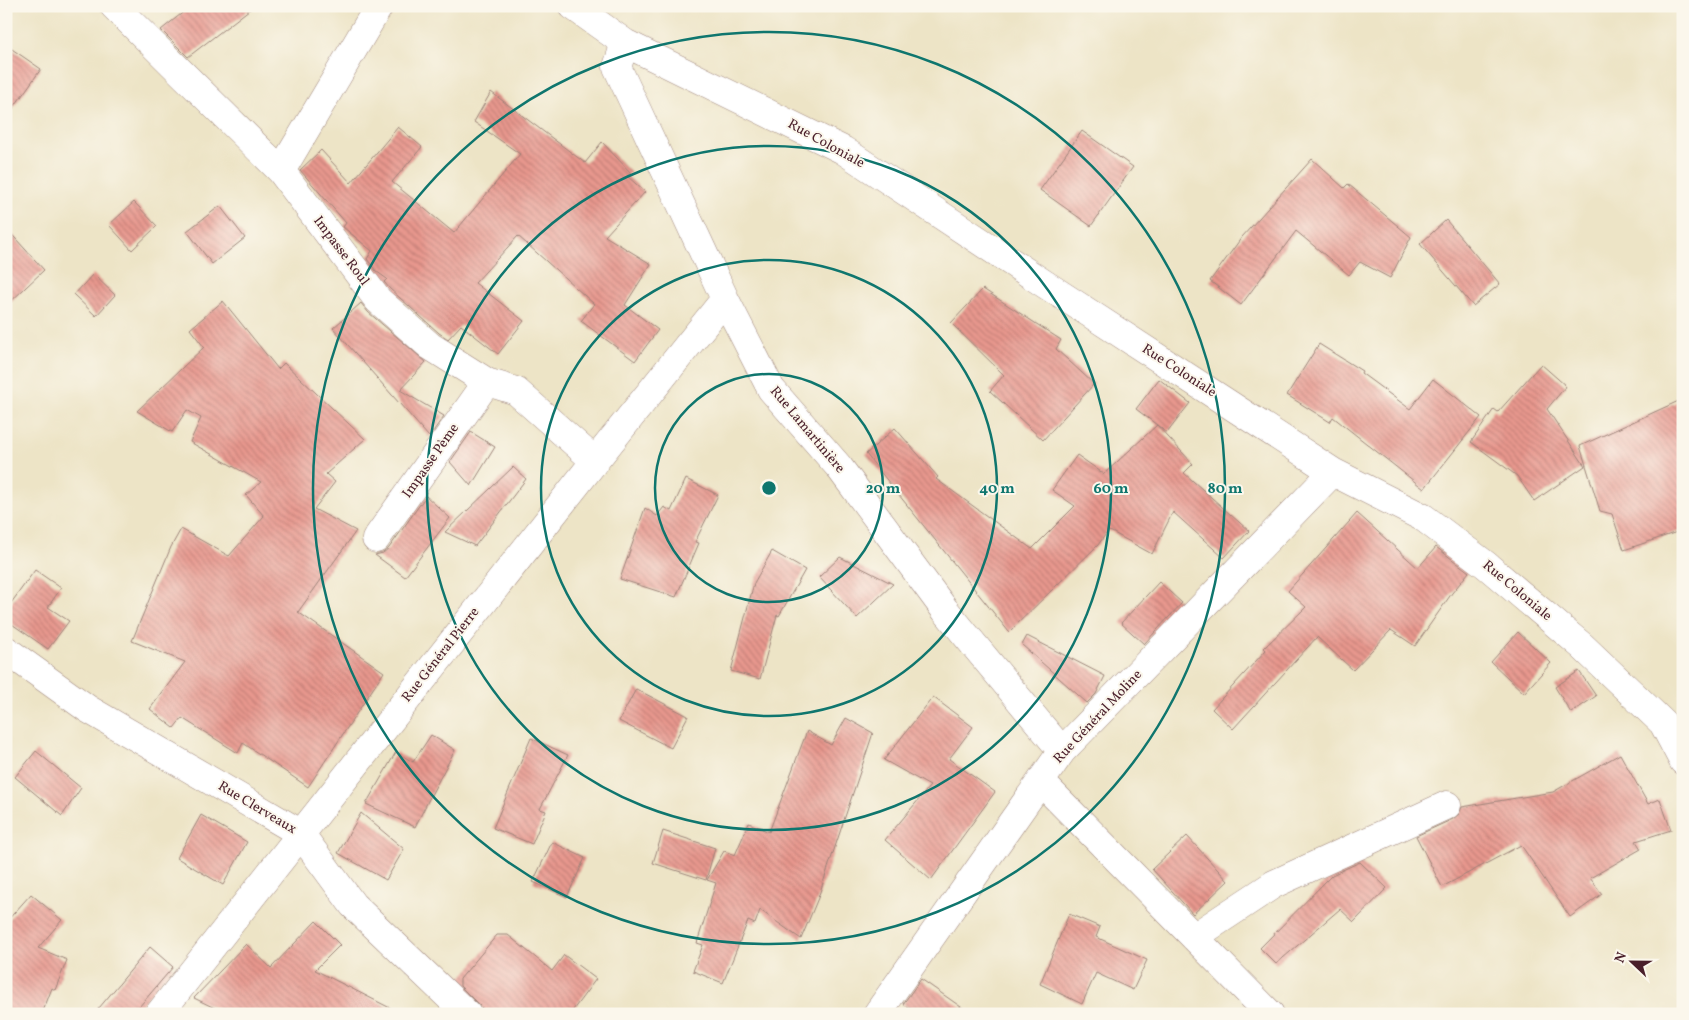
<svg xmlns="http://www.w3.org/2000/svg" width="1689" height="1020" viewBox="0 0 1689 1020" font-family="Vollkorn,serif">
	<style>
		.building { fill: url(#building-back-hatch) }
		.lines { fill: none; stroke-linecap: round; stroke-linejoin: round }
		.minor-casing { stroke: #9c8278; stroke-width: 29 }
		.minor { stroke: #fff; stroke-width: 28 }
		.ring { fill: none; stroke: #0f766e; stroke-width: 2.5 }
		.labels { text-anchor: middle; dominant-baseline: central; stroke-width: 4; stroke-linejoin: round; paint-order: stroke }
		.street-label { font-size: 14px; fill: #4a1f2b; stroke: #fbf7ec }
		.centre { fill: #0f766e; stroke: #fbf7ec; stroke-width: 2.5 }
		.ring-label { font-size: 15px; text-anchor: middle; font-weight: bold; fill: #0f766e; stroke: #fbf7ec; stroke-width: 4; stroke-linejoin: round; paint-order: stroke }
	</style>
	<defs>
		<pattern id="building-back-hatch" width="6" height="6" patternUnits="userSpaceOnUse" patternTransform="scale(1.25)"><rect width="6" height="6" fill="#e8988e"/><path d="M-1 5l2 2M0 0l6 6M5-1l2 2" fill="none" stroke="#be7b74"/></pattern>
	</defs>
	<rect width="100%" height="100%" fill="#fbf7ec"/>
	<filter id="ink" filterUnits="userSpaceOnUse"><feTurbulence type="fractalNoise" baseFrequency=".02" numOctaves="2"/><feDisplacementMap in="SourceGraphic" scale="10" xChannelSelector="R" yChannelSelector="G"/><feConvolveMatrix kernelMatrix="1 2 1 2 8 2 1 2 1" color-interpolation-filters="sRGB"/></filter>
	<filter id="wash" filterUnits="userSpaceOnUse"><feTurbulence type="fractalNoise" baseFrequency=".0096" numOctaves="4" result="noise"/><feDisplacementMap in="SourceGraphic" scale="20" xChannelSelector="R" yChannelSelector="G"/><feGaussianBlur stdDeviation="1.12" result="paint"/><feColorMatrix in="noise" values="0 0 0 0 0 0 0 0 0 0 0 0 0 0 0 0 0 1.4 0 .05"/><feComposite in="paint" operator="in"/></filter>
	<g filter="url(#wash)">
		<rect width="100%" height="100%" fill="#ede4c6"/>
		<g id="blocks">
			<path class="building" d="M191 6H254L188 57 161 30Z
				M6 45 41 69 6 118Z
				M491 92 585 163 602 142 631 173 627 176 645 192 605 236 651 264 625 305 658 330 635 361 581 321 594 304 518 236 475 283 524 321 498 354 461 325 448 339 439 333 390 289 384 282 387 279 376 271 367 259 372 251 343 227 346 223 300 170 321 150 351 183 398 127 422 147 392 182 454 233 520 154 474 122Z
				M1082 131 1133 167 1091 226 1040 190Z
				M1312 159 1344 188 1348 184 1411 237 1390 278 1360 262 1349 275 1296 231 1241 305 1210 281 1242 237Z
				M134 202 157 226 132 250 109 225Z
				M220 206 245 238 212 264 187 231Z
				M1446 220 1500 284 1473 306 1420 244Z
				M6 228 44 270 6 306Z
				M93 274 115 295 96 316 74 295Z
				M983 289 1061 340 1056 349 1094 384 1043 440 990 391 1004 375 951 323Z
				M223 301 278 369 284 363 365 439 326 474 335 482 314 509 356 531 298 612 384 672 308 787 243 743 238 753 182 718 174 728 150 709 185 662 132 641 171 547 181 529 229 556 264 516 246 495 261 482 190 442 201 418 187 410 172 432 137 411 204 347 190 329Z
				M361 303 368 312 426 362 400 390 444 416 429 437 333 328Z
				M1319 344 1362 371 1361 373 1410 409 1433 379 1481 417 1424 489 1333 417 1330 422 1287 395Z
				M1541 364 1566 386 1547 409 1585 466 1534 501 1517 476 1471 442 1494 409 1498 412Z
				M1159 379 1190 403 1167 433 1157 425 1193 464 1184 473 1249 531 1224 558 1173 512 1152 554 1112 532 1108 531 1098 545 1009 632 866 454 895 428 938 477 936 479 1032 549 1075 506 1052 490 1077 455 1104 474 1157 425 1136 409Z
				M1683 399V530L1624 550 1612 514 1600 511 1580 446Z
				M471 432 495 447 471 486 450 462Z
				M513 467 526 479 475 546 445 532Z
				M686 479 718 495 695 542 699 543 676 597 620 579 645 508 657 516 664 507 671 511Z
				M426 496 450 518 405 577 375 555 383 553 389 548Z
				M1357 513 1418 568 1436 547 1469 572 1452 593 1415 646 1391 630 1353 670 1317 637 1233 729 1212 709 1266 650 1264 648 1306 607 1288 591Z
				M772 551 805 570 779 616 777 615 760 679 731 671 754 583Z
				M840 557 893 584 857 618 819 577Z
				M35 570 61 588 48 607 69 621 48 649 6 620V610Z
				M1159 582 1182 603 1144 644 1121 623Z
				M1518 632 1551 663 1524 693 1491 662Z
				M1027 636 1105 676 1096 694 1087 703 1022 645Z
				M1579 671 1596 696 1571 713 1555 687Z
				M636 689 688 716 671 748 619 721Z
				M933 697 973 727 949 759 995 792 931 880 885 840 930 786 884 760Z
				M846 718 873 733 818 898 801 939 760 910 755 924 748 921 723 983 693 971 703 945 697 943 716 883 707 880 724 851 735 855 749 823 769 832 807 731 831 745Z
				M431 735 455 750 431 795 415 827 366 804 396 752 413 762Z
				M531 738 568 755 540 809 546 811 532 844 493 828Z
				M36 751 81 788 62 816 15 777Z
				M1620 754 1648 804 1660 799 1671 830 1636 841 1641 849 1590 878 1602 894 1570 917 1521 845 1442 887 1416 836 1453 819 1459 814 1462 807 1553 792Z
				M361 813 404 849 386 880 338 853Z
				M201 815 247 842 223 885 177 858Z
				M663 831 715 848 706 880 653 863Z
				M1187 836 1228 881 1193 914 1152 869Z
				M552 842 585 858 567 897 533 882Z
				M1360 862 1387 888 1354 922 1340 909 1276 964 1260 948 1332 875Z
				M31 894 62 920 38 948 67 960 55 990 52 988 42 1014H6V922Z
				M1069 914 1100 927 1096 937 1147 960 1133 990 1096 973 1082 1004 1040 984Z
				M316 921 340 945 315 970 402 1014H227L194 998 246 944 271 968Z
				M497 935H508L552 971 564 955 596 979 570 1014H488L460 986V979Z
				M150 947 173 967 133 1014H94Z
				M921 979 971 1014H918L903 1004Z"/>
		</g>
	</g>
	<g filter="url(#ink)">
		<use href="#blocks" fill-opacity="0" stroke="#9c8278" stroke-width="1"/>
		<g class="lines">
			<g class="minor-casing">
				<path id="minor" d="M114 6 281 171 378 300 430 346 487 382 516 391 595 461
					M573 6 625 43 843 150 1037 279 1333 472 1424 518 1486 565 1582 646 1663 723 1683 761
					M625 43 617 67 725 299 771 389 839 467 945 610 1062 751
					M281 171 379 6
					M376 539 487 382
					M6 650 88 709 300 833 353 905 467 1014
					M1041 782 1270 1014
					M1194 937 1274 884 1447 805
					M159 1014 595 461 725 299
					M877 1014 1062 751 1333 472"/>
			</g>
			<use href="#minor" class="minor"/>
		</g>
	</g>
	<g class="ring">
		<circle cx="769" cy="488" r="114"/>
		<circle cx="769" cy="488" r="228"/>
		<circle cx="769" cy="488" r="342"/>
		<circle cx="769" cy="488" r="456"/>
	</g>
	<g class="labels">
		<g class="street-label">
			<text transform="translate(826 144) rotate(29)">Rue Coloniale</text>
			<text transform="translate(341 251) rotate(53)">Impasse Roul</text>
			<text transform="translate(1179 371) rotate(33)">Rue Coloniale</text>
			<text transform="translate(807 430) rotate(50)">Rue Lamartinière</text>
			<text transform="translate(431 461) rotate(-55)">Impasse Pème</text>
			<text transform="translate(1517 591) rotate(40)">Rue Coloniale</text>
			<text transform="translate(441 655) rotate(-52)">Rue Général Pierre</text>
			<text transform="translate(1098 717) rotate(-47)">Rue Général Moline</text>
			<text transform="translate(257 808) rotate(31)">Rue Clerveaux</text>
		</g>
	</g>
	<circle cx="769" cy="488" r="8" class="centre"/>
	<g class="ring-label">
		<text x="883" y="493">20 m</text>
		<text x="997" y="493">40 m</text>
		<text x="1111" y="493">60 m</text>
		<text x="1225" y="493">80 m</text>
	</g>
	<rect width="1689" height="1020" fill="none" stroke="#fbf7ec" stroke-width="25"/>
	<g transform="translate(1632 962) rotate(292)" stroke="#fbf7ec" stroke-width="4" paint-order="stroke">
	<path d="M0-4L9 19L0 12L-9 19Z" fill="#4a1f2b"/>
	<text y="-8" font-size="14" font-weight="bold" text-anchor="middle" fill="#4a1f2b">N</text>
	</g>
</svg>
